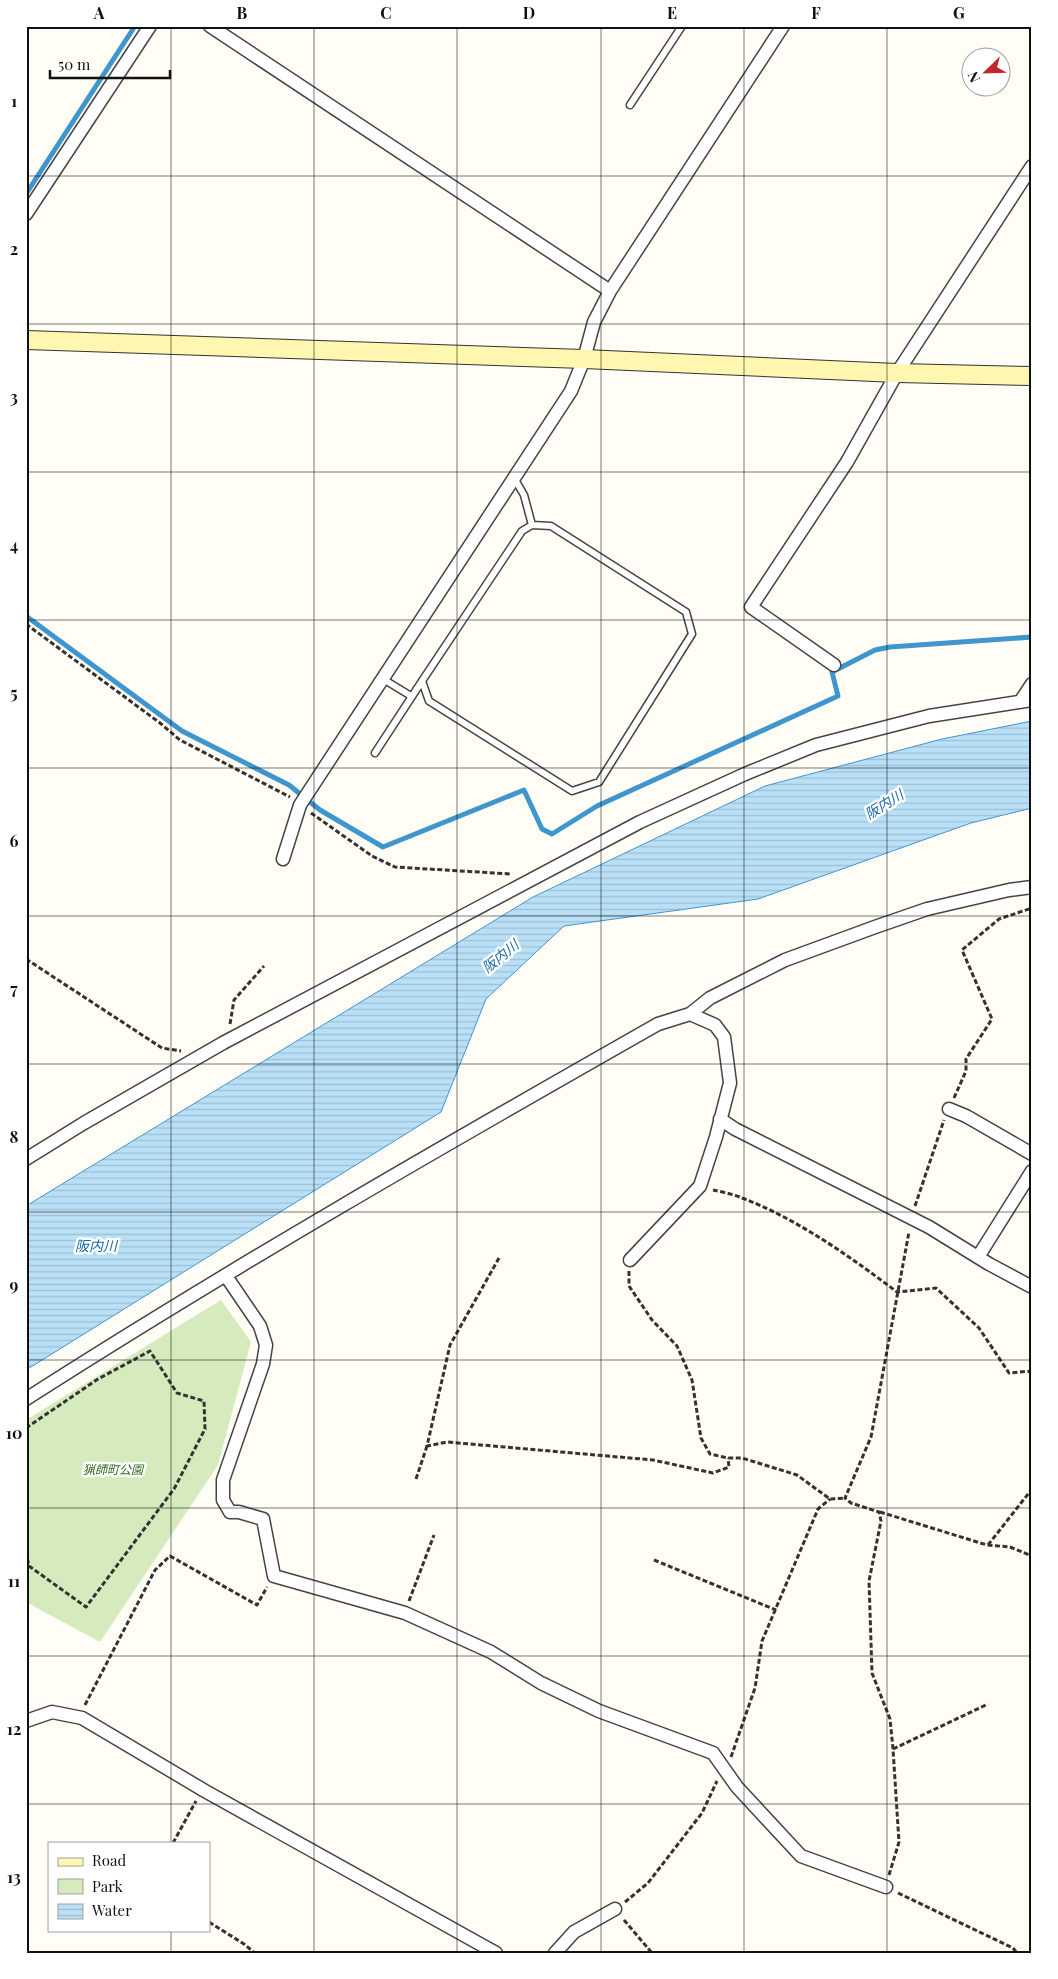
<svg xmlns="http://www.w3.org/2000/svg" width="1058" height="1979" viewBox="0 0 1058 1979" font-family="'Playfair Display','Noto Sans JP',serif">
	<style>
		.park { fill: #d5ebbd }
		.water { fill: url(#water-rules); stroke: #3f96cf }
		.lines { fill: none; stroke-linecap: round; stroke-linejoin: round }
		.stream { stroke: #3f96cf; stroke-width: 5 }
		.lane-casing { stroke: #444; stroke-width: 9 }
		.street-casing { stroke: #444; stroke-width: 15 }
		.secondary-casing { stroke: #333; stroke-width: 20 }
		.path { stroke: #333; stroke-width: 3; stroke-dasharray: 5 2.5; stroke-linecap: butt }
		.lane { stroke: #fff; stroke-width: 6 }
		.street { stroke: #fff; stroke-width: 12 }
		.secondary { stroke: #fff6b0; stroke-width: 18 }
		.grid { fill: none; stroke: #111; stroke-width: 1; stroke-opacity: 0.55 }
		.labels { text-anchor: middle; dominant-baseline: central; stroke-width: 5; stroke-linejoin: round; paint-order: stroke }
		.park-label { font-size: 12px; font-style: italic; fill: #2f6b1f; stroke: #fff }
		.water-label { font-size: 14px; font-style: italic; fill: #1768a6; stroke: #fff }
		.neatline { fill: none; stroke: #111; stroke-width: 2 }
		.grid-label { font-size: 16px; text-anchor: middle; font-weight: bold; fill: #111 }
	</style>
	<defs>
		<pattern id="water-rules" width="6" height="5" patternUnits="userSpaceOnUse" patternTransform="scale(1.25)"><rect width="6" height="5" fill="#b9e0f7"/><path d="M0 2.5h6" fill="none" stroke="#9ebfd3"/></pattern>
	</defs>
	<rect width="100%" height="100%" fill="#fffdf5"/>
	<path class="park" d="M221 1300 251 1342 218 1465 100 1642 26 1602V1420Z"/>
	<path class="water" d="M1032 721V808L971 823 758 899 564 926 486 999 441 1112 26 1370V1206L533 897 765 786 942 739Z"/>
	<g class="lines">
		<path class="stream" d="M26 194 135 26
			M26 616 182 731 289 785 320 810 383 847 524 790 542 829 552 834 597 806 838 696 832 672 875 650 890 647 1032 637"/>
		<g class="lane-casing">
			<path id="lane" d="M630 105 682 26
				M514 478 524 495 532 525 551 526 686 612 692 634 599 782 572 791 429 701 422 681 522 531 532 525
				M383 679 411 696
				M375 753 422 681"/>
		</g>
		<g class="street-casing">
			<path id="street" d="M210 26 610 291
				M26 214 150 26
				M834 665 751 607 847 462 897 373 1032 166
				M1020 702 1032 684
				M283 859 300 805 571 391 584 359 594 322 610 291 783 26
				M949 1109 966 1116 1032 1154
				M720 1119 735 1129 929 1227 989 1264 1032 1287
				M26 1159 84 1123 223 1043 640 822 745 774 816 745 929 716 1032 700
				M978 1257 1032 1171
				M630 1260 700 1186 716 1137 730 1083 724 1037 715 1025 690 1014
				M226 1276 260 1326 266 1345 263 1364 223 1480V1500L230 1512H239L263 1519 274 1576 405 1613 491 1652 541 1683 599 1711 713 1753 737 1787 801 1856 886 1887
				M26 1399C232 1267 445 1145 658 1024L690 1014 710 998 785 960 875 927 927 909 1009 890 1032 887
				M26 1721 52 1712 82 1718 205 1791 496 1953
				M555 1953 574 1932 615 1909"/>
		</g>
		<g class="secondary-casing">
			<path id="secondary" d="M26 340 584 359 897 373 1032 376"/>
		</g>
		<path class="path" d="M26 624 160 723 180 740 290 797
			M311 813 372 856 395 867 511 874
			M26 959 162 1048 181 1051
			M230 1024 234 1000 264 966
			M954 1098 966 1071V1059L992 1019 962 950 999 919 1032 908
			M713 1190C722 1192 733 1194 742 1198 796 1218 852 1258 897 1292L936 1288 979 1328 1009 1373 1032 1371
			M915 1206 944 1120
			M499 1258 450 1345 427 1446 447 1442 653 1460 713 1473 729 1467 728 1458
			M629 1271V1286L652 1320 677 1346 692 1380 701 1438 710 1454 728 1458H742L797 1475 830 1499 845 1498
			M26 1428 98 1379 150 1351 177 1393 204 1401 205 1429 174 1489 86 1607 29 1566 26 1552
			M416 1479 427 1446
			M880 1512 987 1545 1010 1547 1032 1556
			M988 1545 1032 1489
			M654 1560 776 1610
			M409 1601 434 1535
			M85 1705 155 1570 170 1556 257 1605 267 1587
			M893 1749 988 1704
			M731 1757 755 1688 762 1641 818 1509 830 1499
			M173 1843 196 1801
			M889 1875 899 1842 893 1749 890 1719 872 1673 869 1581 881 1521 879 1512 851 1503 845 1498 871 1437 909 1232
			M898 1893 1013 1948 1017 1953
			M625 1902 648 1883 702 1813 717 1781
			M624 1920 652 1953
			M209 1922 244 1944 255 1953"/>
		<use href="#lane" class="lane"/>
		<use href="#street" class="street"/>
		<use href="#secondary" class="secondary"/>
	</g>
	<path class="grid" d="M171 26V1843M314 26V1953M457 26V1953M601 26V1953M744 26V1953M887 26V1953M26 176H1032M26 324H1032M26 472H1032M26 620H1032M26 768H1032M26 916H1032M26 1064H1032M26 1212H1032M26 1360H1032M26 1508H1032M26 1656H1032M26 1804H1032M171 1930V1953"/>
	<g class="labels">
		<g class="park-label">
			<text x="113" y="1469">猟師町公園</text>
		</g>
		<g class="water-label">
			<text transform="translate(884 804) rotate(-32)">阪内川</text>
			<text transform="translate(500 956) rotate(-39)">阪内川</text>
			<text x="96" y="1245">阪内川</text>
		</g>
	</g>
	<rect width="1058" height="1979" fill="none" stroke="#ffffff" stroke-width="55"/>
	<rect x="48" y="1842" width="162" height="90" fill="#ffffff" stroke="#a0a0a0"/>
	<rect x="58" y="1858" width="25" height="8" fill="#fff6b0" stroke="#a0a0a0"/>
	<text x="92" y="1866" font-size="15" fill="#111111">Road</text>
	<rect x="58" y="1879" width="25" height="15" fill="#d5ebbd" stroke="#a0a0a0"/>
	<text x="92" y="1892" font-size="15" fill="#111111">Park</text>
	<rect x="58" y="1904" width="25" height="15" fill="url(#water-rules)" stroke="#a0a0a0"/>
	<text x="92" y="1916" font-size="15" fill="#111111">Water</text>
	<g transform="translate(986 72) rotate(247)"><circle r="24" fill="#ffffff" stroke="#a0a0a0"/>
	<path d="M0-4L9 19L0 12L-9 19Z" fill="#c4262e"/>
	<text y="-8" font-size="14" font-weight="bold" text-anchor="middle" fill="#111111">N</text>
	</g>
	<path d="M50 70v8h120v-8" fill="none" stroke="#111111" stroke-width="2.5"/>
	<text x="58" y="70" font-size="15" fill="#111111" stroke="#ffffff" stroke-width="4" paint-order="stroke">50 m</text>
	<rect x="28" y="28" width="1002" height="1924" class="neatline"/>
	<g class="grid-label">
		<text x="99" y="19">A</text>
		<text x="242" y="19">B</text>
		<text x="386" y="19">C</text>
		<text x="529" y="19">D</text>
		<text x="672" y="19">E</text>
		<text x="816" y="19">F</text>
		<text x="959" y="19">G</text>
		<text x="14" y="107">1</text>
		<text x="14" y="255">2</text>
		<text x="14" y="403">3</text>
		<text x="14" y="551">4</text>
		<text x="14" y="699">5</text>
		<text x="14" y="847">6</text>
		<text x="14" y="995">7</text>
		<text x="14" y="1143">8</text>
		<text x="14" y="1291">9</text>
		<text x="14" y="1439">10</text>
		<text x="14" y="1587">11</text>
		<text x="14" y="1735">12</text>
		<text x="14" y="1883">13</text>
	</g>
</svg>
